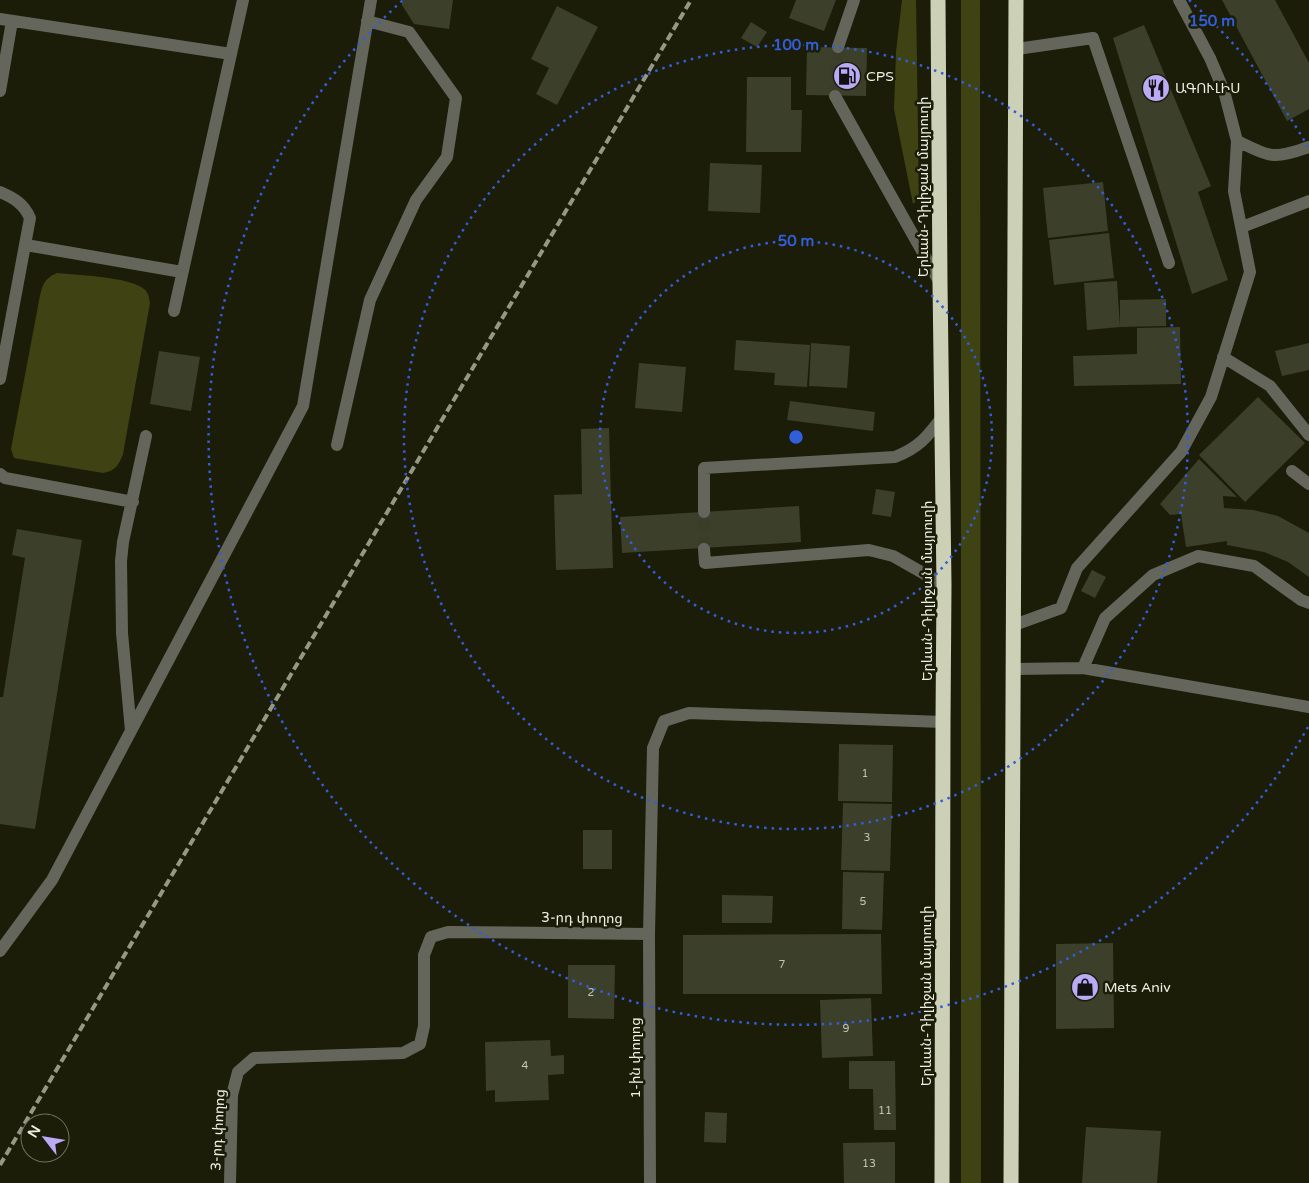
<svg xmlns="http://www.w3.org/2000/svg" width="1309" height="1183" viewBox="0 0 1309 1183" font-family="'Varela Round','Noto Sans Armenian',sans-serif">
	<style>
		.green { fill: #3f4313 }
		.building { fill: #3c3f2a }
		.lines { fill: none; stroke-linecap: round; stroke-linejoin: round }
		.minor-tunnel { stroke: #3b3d2a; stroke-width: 12; stroke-dasharray: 12 6; stroke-linecap: butt }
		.minor { stroke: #64665b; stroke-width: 12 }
		.highway { stroke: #ccd0b7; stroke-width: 15 }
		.rail { stroke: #959787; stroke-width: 4; stroke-dasharray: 8 4; stroke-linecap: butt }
		.ring { fill: none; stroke: #325ed9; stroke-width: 2.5; stroke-dasharray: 2.5 5 }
		.labels { text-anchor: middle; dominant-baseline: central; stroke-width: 5; stroke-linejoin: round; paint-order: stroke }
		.number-label { font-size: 11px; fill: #c2c4b5 }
		.poi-label { font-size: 14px; fill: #eef0e3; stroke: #1b1d09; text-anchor: start }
		.street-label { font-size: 14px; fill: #eef0e3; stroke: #1b1d09 }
		.centre { fill: #325ed9; stroke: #1b1d09; stroke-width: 2.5 }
		.ring-label { font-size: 15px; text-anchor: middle; font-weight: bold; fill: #325ed9; stroke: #1b1d09; stroke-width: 5; stroke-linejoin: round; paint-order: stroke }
	</style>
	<rect width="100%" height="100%" fill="#1b1d09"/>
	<path class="green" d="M902 0H916L919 198 913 204 894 109 896 52Z
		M961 0H980L981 1183H961Z
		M57 273C78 275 130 277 144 289 149 293 149 298 150 303L123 454C119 465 115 471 103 473L14 458 11 449 39 301C42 287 43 279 57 273Z"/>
	<path class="building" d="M402 0H453L449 29 414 24 402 5Z
		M796 0H836L824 31 789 18Z
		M1222 0H1275L1309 63V109L1287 121Z
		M557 6 598 27 557 105 536 94 549 68 531 59Z
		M751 22 767 32 757 47 741 38Z
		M1144 25 1211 186 1198 192 1228 280 1192 294 1113 38Z
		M807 47 867 48 866 96 806 95Z
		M747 77H791V110H802L801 152H746Z
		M710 163 762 165 760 213 708 211Z
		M1103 182 1108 231 1048 238 1043 188Z
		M1109 233 1114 278 1054 285 1049 240Z
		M1117 281 1120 327 1087 330 1084 283Z
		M1166 299V326L1120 327V300Z
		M1180 327 1181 384 1074 386 1073 356 1137 354V328Z
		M736 340 810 345 807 387 774 385 775 373 734 370Z
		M811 343 850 346 847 388 809 386Z
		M1309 343V370L1282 376 1275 351Z
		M159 351 200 357 191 411 150 404Z
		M639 363 686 367 682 412 635 408Z
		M1258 397 1305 443 1245 502 1199 455Z
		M790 401 875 412 873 431 787 420Z
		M609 428 613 568 556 570 554 495 582 494 581 429Z
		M1199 459 1237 497 1223 496 1224 508 1253 510 1278 516 1309 533V577L1288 562 1264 552 1227 545V541L1186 547 1181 514 1170 515 1160 504Z
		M876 489 895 492 891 517 872 514Z
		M799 506 801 542 622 553 620 517Z
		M17 529 82 540 35 829 0 824V697H3L25 558 12 555Z
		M1092 570 1106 577 1095 598 1081 591Z
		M839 744 893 745 892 802 838 801Z
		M843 803 892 804 890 871 841 870Z
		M583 830H612V869H583Z
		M843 872 884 873 882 930 842 929Z
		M722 895 773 896 772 923H722Z
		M881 934 882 994H683V935Z
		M1113 943 1114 1028 1056 1029V944Z
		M568 965H615L614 1019 568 1018Z
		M871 998 873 1056 822 1058 820 1000Z
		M550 1040 551 1056 564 1055V1074L548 1075 549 1100 495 1102V1090L486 1091 485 1042Z
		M849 1061H895L896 1130H874L873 1089H849Z
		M705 1112 727 1113 726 1143 704 1142Z
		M1086 1127 1161 1131 1157 1183H1082Z
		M895 1142V1183H844L843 1143Z"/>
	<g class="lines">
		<path class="minor-tunnel" d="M835 96 838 47
			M704 549V512"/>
		<path class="minor" d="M0 19 231 54
			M838 47 854 0
			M1017 49 1093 38 1169 263
			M0 91 12 21
			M835 96 940 283
			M1237 141C1271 157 1273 160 1309 147
			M0 192C14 198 24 204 30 218L0 379
			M1242 227 1309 201
			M26 245 182 272
			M174 311 243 0
			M1223 357 1270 386 1309 435
			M337 445 370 300 416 200 447 157 456 98 409 32 367 21
			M1292 471 1309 484
			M0 474 5 478 133 502
			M704 512V468L895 457C920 447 927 437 943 416
			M704 549 705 563 869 550 893 556 944 585
			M1014 625 1061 608 1077 568 1181 452 1211 397 1250 272 1234 191 1237 141 1224 91 1210 58 1179 0
			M1083 668 1309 707
			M1014 669 1083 668 1105 618 1153 575 1198 556 1254 566 1301 600 1309 603
			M131 731 122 633 121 561 123 542 146 436
			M649 934 650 1183
			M0 951 52 880 303 406 371 0
			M230 1183 232 1095 238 1072 254 1058 403 1053 420 1044 424 1026V955L431 937 448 932 649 934 653 748 664 721 689 713 943 722"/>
		<path class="highway" d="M938 0 940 283 944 585 943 722 942 1183
			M1011 1183 1016 0"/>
		<path class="rail" d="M0 1165 691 0"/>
	</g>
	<g class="ring">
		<circle cx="796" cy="437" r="196"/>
		<circle cx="796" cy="437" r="392"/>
		<path d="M1308 727A588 588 0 1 1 403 0M1189 0A588 588 0 0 1 1308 147"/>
	</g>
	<defs>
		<g id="fuel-disc" transform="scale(1.4375)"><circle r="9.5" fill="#bbaaf6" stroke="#1b1d09"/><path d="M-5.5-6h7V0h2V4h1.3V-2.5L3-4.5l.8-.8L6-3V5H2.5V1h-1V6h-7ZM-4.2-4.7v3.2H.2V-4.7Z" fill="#111"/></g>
		<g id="restaurant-disc" transform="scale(1.4375)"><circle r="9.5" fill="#bbaaf6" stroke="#1b1d09"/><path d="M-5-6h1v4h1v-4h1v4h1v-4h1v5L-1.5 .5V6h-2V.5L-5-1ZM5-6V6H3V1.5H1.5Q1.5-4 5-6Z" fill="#111"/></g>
		<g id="shop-disc" transform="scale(1.4375)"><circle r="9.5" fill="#bbaaf6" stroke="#1b1d09"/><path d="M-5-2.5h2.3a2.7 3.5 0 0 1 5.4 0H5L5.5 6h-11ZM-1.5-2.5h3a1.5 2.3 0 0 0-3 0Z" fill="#111"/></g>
	</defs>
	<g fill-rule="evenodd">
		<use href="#fuel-disc" x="847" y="76"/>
		<use href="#restaurant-disc" x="1156" y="88"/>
		<use href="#shop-disc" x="1085" y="987"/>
	</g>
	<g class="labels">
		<g class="number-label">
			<text x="865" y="773">1</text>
			<text x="867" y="837">3</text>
			<text x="863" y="901">5</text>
			<text x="782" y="964">7</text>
			<text x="591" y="992">2</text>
			<text x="846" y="1028">9</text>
			<text x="525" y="1065">4</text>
			<text x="885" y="1110">11</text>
			<text x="869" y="1163">13</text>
		</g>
		<g class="poi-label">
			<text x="866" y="76">CPS</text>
			<text x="1175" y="88">ԱԳՈՒԼԻՍ</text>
			<text x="1104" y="987">Mets Aniv</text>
		</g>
		<g class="street-label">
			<text transform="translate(923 187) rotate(-90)">Երևան-Դիլիջան մայրուղի</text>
			<text transform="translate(927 591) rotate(-90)">Երևան-Դիլիջան մայրուղի</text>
			<text transform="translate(582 918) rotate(1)">3-րդ փողոց</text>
			<text transform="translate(926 996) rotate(-90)">Երևան-Դիլիջան մայրուղի</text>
			<text transform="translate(635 1058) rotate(-90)">1-ին փողոց</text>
			<text transform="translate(218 1130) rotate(-87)">3-րդ փողոց</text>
		</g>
	</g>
	<circle cx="796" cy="437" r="8" class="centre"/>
	<g class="ring-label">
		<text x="1212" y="26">150 m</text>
		<text x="796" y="50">100 m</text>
		<text x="796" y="246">50 m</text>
	</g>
	<g transform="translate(45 1138) rotate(301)"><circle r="24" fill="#1b1d09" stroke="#6f7160"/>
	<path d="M0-4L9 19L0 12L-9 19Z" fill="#bbaaf6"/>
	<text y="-8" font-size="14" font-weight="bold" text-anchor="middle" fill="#eef0e3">N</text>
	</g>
</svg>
